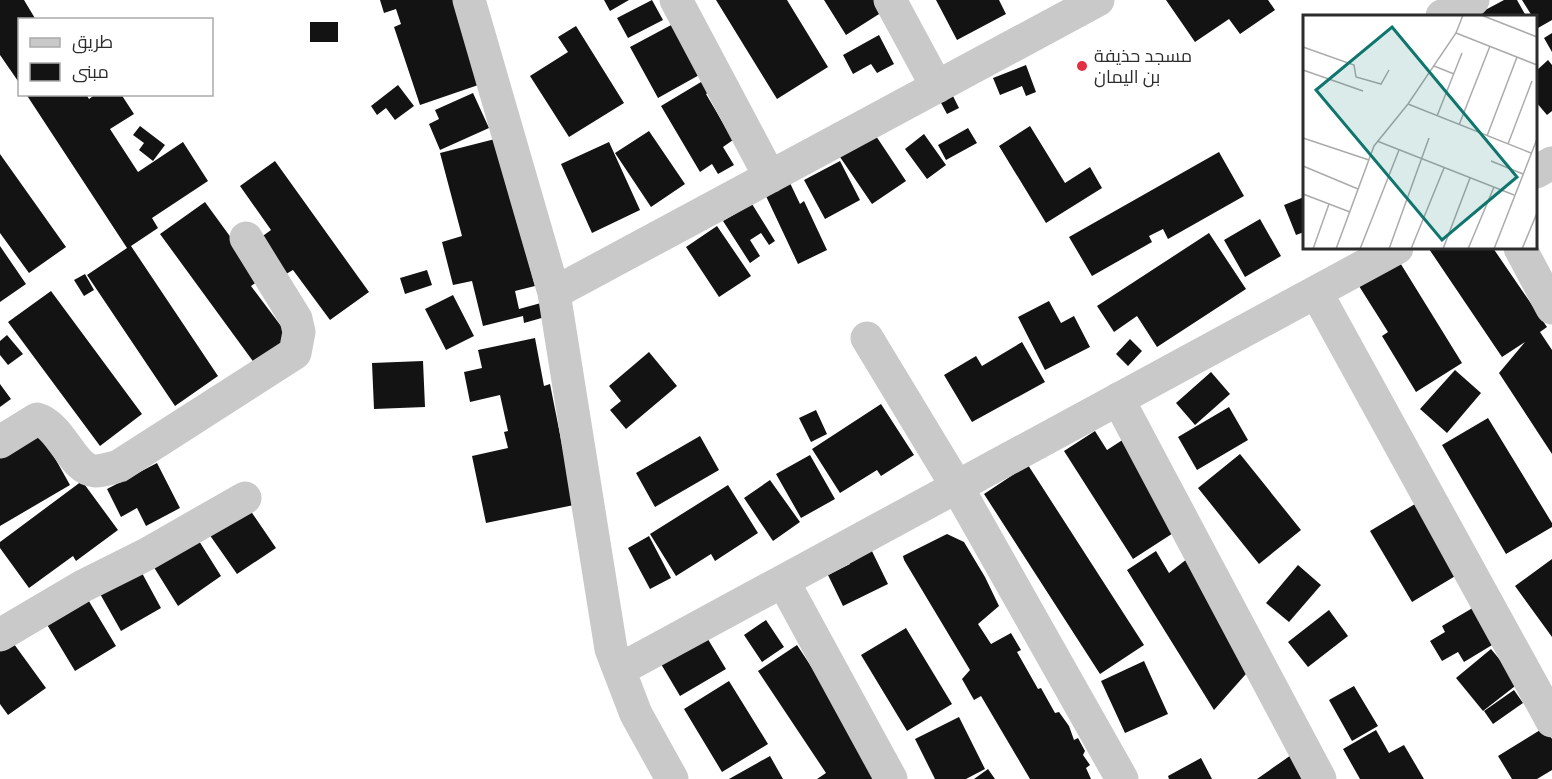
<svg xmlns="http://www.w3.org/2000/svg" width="1552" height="779" viewBox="0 0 1552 779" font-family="Karla,Cairo,sans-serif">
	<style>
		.building { fill: #131313 }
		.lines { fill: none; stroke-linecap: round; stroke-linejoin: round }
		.minor { stroke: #c9c9c9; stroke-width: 33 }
		.poi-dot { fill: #e22f41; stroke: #fff; stroke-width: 2 }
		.labels { text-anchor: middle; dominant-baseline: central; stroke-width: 6; stroke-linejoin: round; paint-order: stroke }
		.poi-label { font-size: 18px; fill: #2c2c2c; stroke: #fff; text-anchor: start }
		.inset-road { fill: none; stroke: #ababab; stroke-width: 1.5 }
		.view { fill: #0f766e; fill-opacity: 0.15; stroke: #0f766e; stroke-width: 3 }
		.inset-edge { fill: none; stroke: #2c2c2c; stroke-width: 3 }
	</style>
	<rect width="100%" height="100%" fill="#fff"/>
	<path class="building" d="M0 0H24L36 20H20V84L0 55Z
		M380 0H454L484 83 420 105 394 27 401 24 396 9 384 13Z
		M604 0H629L610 11Z
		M652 0 663 20 628 38 617 18Z
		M716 0H787L828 67 777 99Z
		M824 0H881L887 9 846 35Z
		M936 0H999L1006 14 957 40Z
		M1166 0H1268L1275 10 1240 34 1229 19 1195 42Z
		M1504 0H1517L1526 16H1474Z
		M1522 0H1552V20L1538 28 1536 16H1532Z
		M310 22H338V42H310Z
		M673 24 701 74 658 98 630 47Z
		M576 26 624 103 569 137 530 76 568 52 558 37Z
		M1552 33V52L1544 38Z
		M879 35 894 64 877 73 871 64 853 74 843 55Z
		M1548 60 1552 65V111L1547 115 1536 102V71Z
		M1026 65 1036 92 1026 96 1022 86 1000 95 993 78Z
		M706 79 713 90 706 94 733 140 723 147 734 165 718 174 712 164 700 172 661 106Z
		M398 85 414 106 395 120 386 108 377 115 371 106Z
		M473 93 489 128 440 150 429 124 439 119 435 110Z
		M26 94H86L89 99 96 94H121L134 114 110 129 138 172 183 142 208 181 152 218 158 228 131 246 218 376 175 406 87 275 127 248Z
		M952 94 959 108 947 114 940 101Z
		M140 126 165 145 153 161 139 150 144 143 133 135Z
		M1030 126 1065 183 1090 167 1102 188 1046 223 999 146Z
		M968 128 977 143 946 160 938 145Z
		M649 131 685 184 651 207 615 153Z
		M874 133 906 181 872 204 840 157Z
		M924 134 946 165 927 179 905 149Z
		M495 139 535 286 515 291 519 309 541 303 545 317 524 323 523 316 483 326 472 281 453 285 442 242 462 236 440 153Z
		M609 142 640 210 592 233 561 164Z
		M1219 152 1244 196 1168 239 1163 229 1149 236 1152 242 1092 276 1069 237Z
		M0 154 66 247 29 273 0 233Z
		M275 161 369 292 330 320 293 270 286 274 260 238 271 230 240 186Z
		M840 161 860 200 825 219 804 180Z
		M790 183 800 204 804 201 827 250 798 264 765 194Z
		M1304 197V232L1296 235 1284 205Z
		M205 202 261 279 251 286 290 338 255 364 160 234Z
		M752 204 775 241 769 245 761 233 750 240 760 256 750 263 723 221Z
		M1260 219 1281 256 1245 277 1224 240Z
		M717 226 751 276 719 297 686 247Z
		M1209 233 1246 289 1157 347 1137 316 1114 332 1097 306Z
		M0 246 26 284 0 302Z
		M1432 248H1493L1547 327 1540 332 1552 350V454L1499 373 1525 342 1502 357 1429 249Z
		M1399 261 1462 363 1416 392 1382 336 1388 332 1359 286Z
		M427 270 432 285 405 294 400 278Z
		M85 274 94 290 84 296 74 280Z
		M51 291 142 414 100 446 8 322Z
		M453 295 474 336 446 350 425 309Z
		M1049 301 1061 323 1074 316 1090 347 1045 370 1018 317Z
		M7 335 23 354 8 365 0 355V341Z
		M535 338 544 386 550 384 574 505 486 523 472 456 508 448 504 432 508 431 500 395 470 402 464 372 482 368 478 350Z
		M1130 339 1142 351 1128 366 1116 354Z
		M1022 342 1045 382 972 422 944 375 976 356 982 366Z
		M649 352 677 386 626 429 610 410 621 401 609 386Z
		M423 361 425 407 374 409 372 363Z
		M1455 370 1481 393 1447 433 1420 409Z
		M1211 372 1230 394 1195 425 1176 403Z
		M0 384 11 399 0 407Z
		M881 404 914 455 881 476 877 470 840 493 812 449Z
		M1229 407 1248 440 1197 470 1178 437Z
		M816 410 827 434 811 442 799 418Z
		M1488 418 1552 523V527L1506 554 1442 445Z
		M38 428 70 485 0 526V450Z
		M1095 431 1107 450 1124 439 1181 528 1133 559 1064 451Z
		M700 436 719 470 655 507 636 473Z
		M1240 454 1301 530 1259 564 1198 488Z
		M810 455 835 499 801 518 776 474Z
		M157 463 180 508 146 526 137 508 121 517 107 489Z
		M1028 465 1144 645 1100 674 984 494Z
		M770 480 800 522 773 541 744 498Z
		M82 481 118 530 76 561 73 556 29 588 0 548V542Z
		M728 485 758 533 715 561 711 554 676 576 650 534Z
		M1420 501 1462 572 1412 602 1370 531Z
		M248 507 276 548 237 574 209 534Z
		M194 533 221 576 178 606 150 561Z
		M947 534 964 542 985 577 999 606 978 624 991 644 1011 633 1021 650 1017 652 1038 689 1041 688 1055 713 1059 712 1069 726 1074 740 1078 738 1085 751 1083 755 1090 765 1086 768 1091 779H1030L981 696 974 700 962 679 970 670 904 560 903 556Z
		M649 536 671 578 650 589 628 548Z
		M869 545 888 584 843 606 828 575 850 564 846 556Z
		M1156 551 1169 573 1187 559 1253 666 1214 710 1127 570Z
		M1552 559V637L1515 586Z
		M136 562 161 608 121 631 95 585Z
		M1298 565 1321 585 1289 622 1266 603Z
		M81 588 116 646 75 671 40 613Z
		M1481 603 1502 639 1464 662 1458 652 1442 661 1430 641 1445 632 1442 626Z
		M1329 610 1348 636 1308 667 1288 642Z
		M766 620 784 647 762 662 744 635Z
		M906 628 952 704 907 731 861 655Z
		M6 633 46 688 8 715 0 704V638Z
		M706 636 726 669 680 696 661 664Z
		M797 645 885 779H817L826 773 758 671Z
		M1491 649 1519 683 1483 711 1456 678Z
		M1144 661 1168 714 1125 733 1101 681Z
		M729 681 768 744 722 772 684 709Z
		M1354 686 1378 726 1352 741 1329 700Z
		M1514 690 1523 703 1493 724 1484 711Z
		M959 717 985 769 966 779H935L915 739Z
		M1545 727 1552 739V770L1537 779H1512L1498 756Z
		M1376 730 1389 753 1404 745 1424 779H1360L1343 749Z
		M1294 753 1312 779H1257Z
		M770 756 783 779H729Z
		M1201 758 1212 779H1169L1168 776Z
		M988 769 995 779H974Z"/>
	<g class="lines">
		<path class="minor" d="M469 0 554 293 611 649 636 714 672 779
			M676 0 770 177
			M890 0 937 87
			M1442 16 1473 0
			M1536 172 1552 163
			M1520 248 1552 308
			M1316 292 1552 721
			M554 293 1098 0
			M867 338 956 485 1122 779
			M1118 399 1320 779
			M0 442 37 419C63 427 72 470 95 471 103 471 112 468 119 466L295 353 299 332 296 319 246 238
			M783 581 891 779
			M0 635 83 586 147 554 245 498
			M619 670 1397 248"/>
	</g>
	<circle class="poi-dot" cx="1082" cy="66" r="6"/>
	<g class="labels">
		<g class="poi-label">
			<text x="1094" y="56">مسجد حذيفة<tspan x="1094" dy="21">بن اليمان</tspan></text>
		</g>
	</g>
	<g transform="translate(1303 15)">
		<rect width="234" height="234" fill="#fff"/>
		<path class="inset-road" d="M178 0 234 22M153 18 234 50M0 32 51 50 53 62 78 69 86 55M131 51 151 59M0 55 60 76M105 89 228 138M134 101 159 38M156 110 187 31M184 121 214 42M0 123 66 145M74 126 211 180M205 129 229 66M188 146 220 159M0 151 55 174M0 179 47 197M10 234 26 189M33 234 71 131 105 89 153 18 160 0M57 234 96 135M86 234 126 123M108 234 141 153M140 234 167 163M165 234 191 172M191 234 234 124M219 234 234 198"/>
		<path class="view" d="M89 12 214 162 139 225 13 75Z"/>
		<rect width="234" height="234" class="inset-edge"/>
	</g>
	<rect x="18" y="18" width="195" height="78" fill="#ffffff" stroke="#ababab" stroke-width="1.5"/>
	<rect x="30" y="38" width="30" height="9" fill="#c9c9c9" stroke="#ababab" stroke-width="1.5"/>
	<text x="72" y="48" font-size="18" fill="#2c2c2c">طريق</text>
	<rect x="30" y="63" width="30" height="18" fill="#131313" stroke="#ababab" stroke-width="1.5"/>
	<text x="72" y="78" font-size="18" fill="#2c2c2c">مبنى</text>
</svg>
